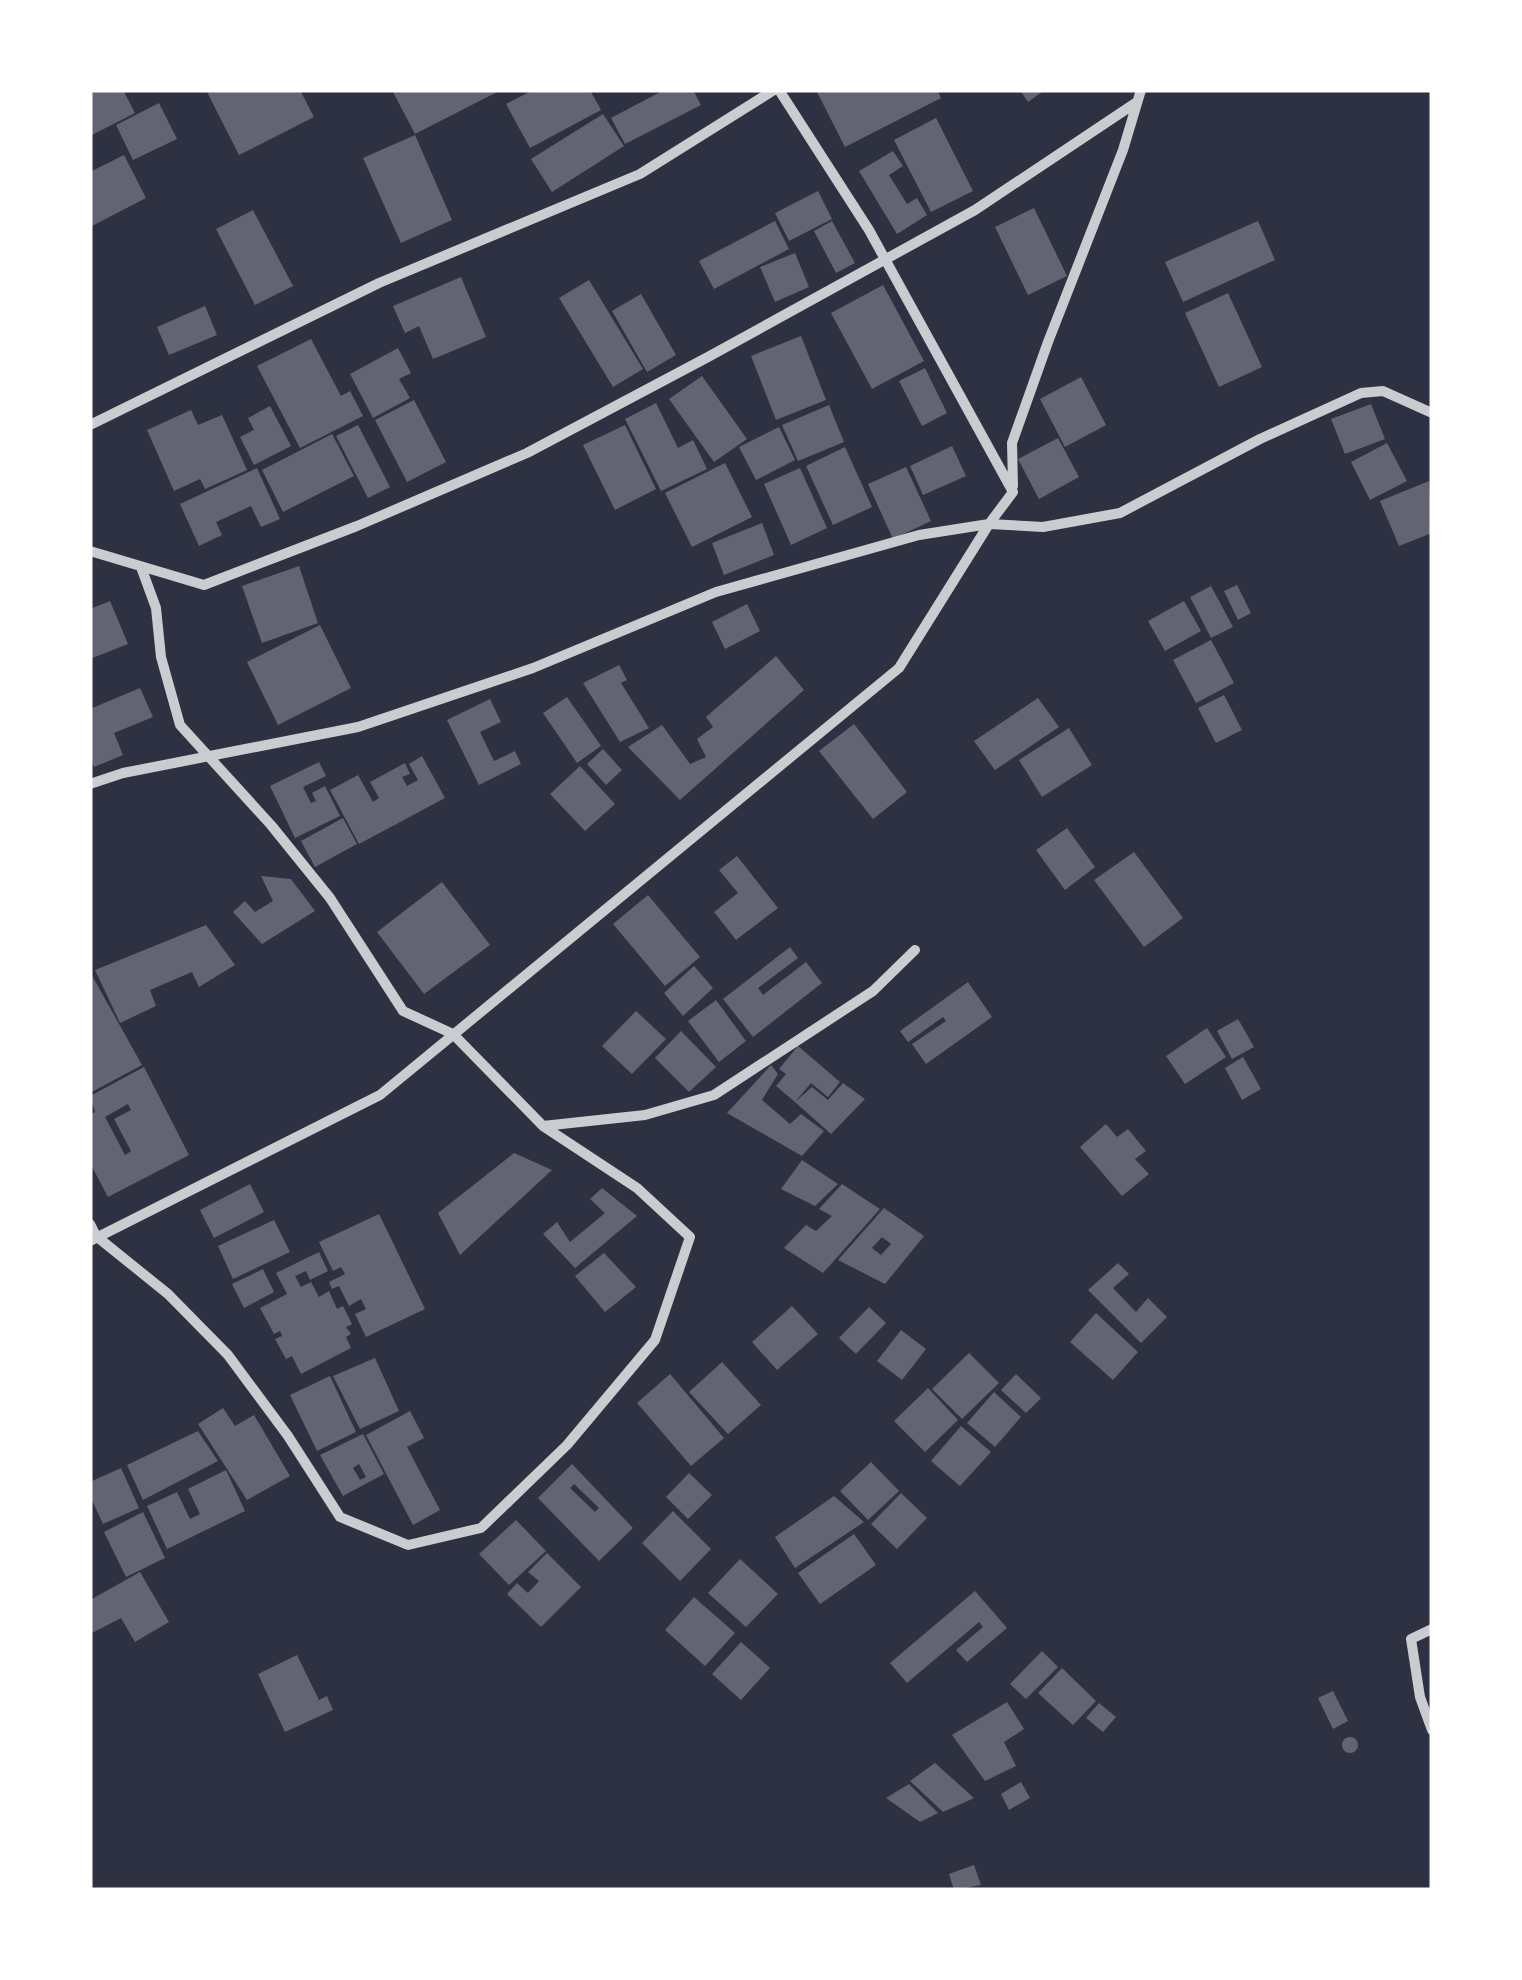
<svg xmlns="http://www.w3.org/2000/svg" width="1522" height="1980" viewBox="0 0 1522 1980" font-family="'IBM Plex Sans',sans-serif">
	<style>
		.building { fill: #626471; fill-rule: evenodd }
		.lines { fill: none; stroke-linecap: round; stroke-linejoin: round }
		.minor { stroke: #caccd0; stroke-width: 10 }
	</style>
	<rect width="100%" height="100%" fill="#2d3142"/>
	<path class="building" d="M90 90H123L135 113 90 136Z
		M206 90H300L314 117 239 155Z
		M392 90H501L415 134Z
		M533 90H590L601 110 530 148 506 104Z
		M664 90H693L701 105 625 144 611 118Z
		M816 90H937L941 98 845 147Z
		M1020 90H1045L1028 102Z
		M159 103 177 139 133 160 116 125Z
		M603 114 624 146 552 192 531 159Z
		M936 118 973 191 931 212 894 140Z
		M415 135 452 220 401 243 363 158Z
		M893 151 903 166 889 175 907 204 917 198 927 215 897 234 859 171Z
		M124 155 146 198 90 227V172Z
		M818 191 832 219 789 241 775 213Z
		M1034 208 1067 276 1028 295 995 227Z
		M253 210 293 286 255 305 216 229Z
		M775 221 789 249 714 289 699 261Z
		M832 221 855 263 836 273 814 231Z
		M1258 221 1275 260 1183 302 1165 262Z
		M795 253 809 287 775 302 760 267Z
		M461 277 486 337 433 359 419 326 405 333 393 306Z
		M589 280 643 369 613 387 559 298Z
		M883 285 924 361 872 389 831 313Z
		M1228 293 1262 367 1219 387 1185 313Z
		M641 294 676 355 647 372 612 311Z
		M205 306 217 335 169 355 157 327Z
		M801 336 826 400 776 420 751 356Z
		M311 339 341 396 350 391 363 416 300 448 257 366Z
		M398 348 411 373 399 379 410 398 373 418 350 374Z
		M925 368 947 413 922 426 899 381Z
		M702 376 747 439 714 462 669 399Z
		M1081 377 1106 425 1065 447 1040 399Z
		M414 400 446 462 407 482 375 420Z
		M656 403 678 448 693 440 707 469 661 491 625 419Z
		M1371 404 1385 439 1345 454 1331 419Z
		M829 405 844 442 798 461 782 425Z
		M270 406 291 446 254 465 240 437 254 430 248 418Z
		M191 410 198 425 222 415 247 470 205 489 200 479 174 491 147 430Z
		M358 425 390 487 368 498 336 436Z
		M625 425 656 489 615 510 583 445Z
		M779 427 795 460 756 480 739 447Z
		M332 434 354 476 283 512 262 470Z
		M1058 438 1079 477 1039 499 1018 459Z
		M1387 443 1407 481 1370 500 1351 462Z
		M952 446 966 476 923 495 910 466Z
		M845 447 872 507 833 525 806 466Z
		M725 463 752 517 692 547 665 493Z
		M906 467 931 521 893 539 868 484Z
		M257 468 280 519 261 527 251 506 216 522 222 535 199 546 180 504Z
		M800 468 827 528 791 545 764 484Z
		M1429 481 1432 533 1399 546 1380 501Z
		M762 523 774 555 724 575 712 543Z
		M299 566 318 623 262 643 242 586Z
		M1237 585 1251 613 1238 620 1224 591Z
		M1211 586 1233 627 1211 638 1190 597Z
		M110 601 128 644 90 659V609Z
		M1184 601 1201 631 1165 651 1148 621Z
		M747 604 760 631 725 649 712 622Z
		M320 625 351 688 278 725 247 662Z
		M1211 640 1234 683 1196 703 1173 660Z
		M776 656 804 690 680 800 628 747 662 725 690 764 706 757 697 739 713 727 706 717Z
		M619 665 627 680 621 683 649 728 620 742 583 683Z
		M140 688 153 717 114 733 123 755 94 767 90 757V709Z
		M1224 695 1242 730 1216 743 1198 708Z
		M567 697 601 746 577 763 543 713Z
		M1038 698 1059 727 995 770 974 741Z
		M490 699 501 722 480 732 494 761 515 751 521 764 479 785 447 720Z
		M854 724 907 792 873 819 819 751Z
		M1069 728 1092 765 1042 797 1019 760Z
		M603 749 622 770 606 785 587 764Z
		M422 756 445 798 359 844 330 790 358 775 373 802 379 798 370 782 405 763 410 774 402 777 407 786 418 780 409 764Z
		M319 762 326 776 303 787 311 803 316 801 312 793 325 786 340 816 295 838 270 786Z
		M580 766 615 804 585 831 550 794Z
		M343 818 357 844 315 867 301 841Z
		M1067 828 1095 867 1065 890 1036 850Z
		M1134 852 1183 918 1144 947 1094 880Z
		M737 856 778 908 736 940 714 912 738 893 719 870Z
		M261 876 291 879 315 911 262 944 233 912 245 901 255 912 273 901Z
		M442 882 490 945 424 994 377 932Z
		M648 895 700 957 665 986 613 924Z
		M206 925 235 965 199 987 192 972 150 990 156 1006 120 1023 95 970Z
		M790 947 798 958 758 988 763 995 806 962 822 983 753 1037 723 999Z
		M694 966 713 988 683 1016 664 993Z
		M90 972 142 1065 90 1093Z
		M968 982 992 1017 926 1064 912 1044 946 1021 943 1017 908 1042 900 1031Z
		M716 1000 746 1041 719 1062 688 1021Z
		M636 1011 666 1039 632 1074 602 1046Z
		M1238 1019 1254 1047 1232 1059 1217 1031Z
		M1207 1028 1226 1057 1185 1084 1166 1056Z
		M681 1031 716 1067 689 1092 655 1058Z
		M798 1046 840 1082 828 1097 811 1083 795 1102 776 1086 786 1074 779 1069Z
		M1243 1057 1261 1089 1242 1100 1225 1068Z
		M771 1065 778 1074 762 1100 790 1124 801 1114 824 1131 802 1156 727 1113Z
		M144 1067 189 1155 108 1197 90 1163V1115L95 1112 90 1096ZM128 1104 131 1110 114 1119 131 1151 125 1155 105 1117Z
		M843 1083 865 1099 831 1134 795 1102 812 1087 828 1100Z
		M1106 1124 1117 1137 1128 1129 1146 1151 1135 1159 1149 1174 1122 1196 1080 1147Z
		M514 1153 552 1170 460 1255 438 1213Z
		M802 1160 838 1184 815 1206 781 1189Z
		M250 1184 264 1212 214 1238 200 1210Z
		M842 1184 880 1209 823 1273 784 1248 806 1225 816 1231 832 1216 819 1209Z
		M602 1188 637 1216 575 1268 543 1234 557 1222 570 1242 605 1213 590 1199Z
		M884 1208 924 1236 885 1284 838 1260ZM882 1237 891 1244 881 1255 872 1248Z
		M379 1214 425 1309 366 1337 355 1314 366 1309 361 1299 349 1306 339 1286 332 1289 329 1282 345 1274 341 1267 333 1271 319 1242Z
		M274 1220 290 1252 233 1279 218 1246Z
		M319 1252 328 1271 310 1280 306 1271 295 1276 301 1287 311 1282 319 1297 329 1291 337 1309 343 1306 352 1324 346 1327 351 1334 346 1337 351 1348 301 1374 292 1356 286 1359 275 1339 282 1336 280 1331 274 1334 260 1308 287 1294 276 1273Z
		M604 1253 636 1287 605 1312 575 1276Z
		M1118 1263 1129 1274 1113 1288 1136 1312 1148 1298 1167 1317 1141 1343 1088 1290Z
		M263 1269 274 1292 244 1308 232 1284Z
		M792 1306 818 1334 777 1370 752 1342Z
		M869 1307 886 1323 856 1354 839 1338Z
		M1096 1313 1138 1352 1113 1380 1070 1342Z
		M901 1330 926 1349 902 1380 877 1361Z
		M969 1353 999 1383 962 1419 932 1389Z
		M375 1358 399 1411 360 1429 333 1376Z
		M722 1362 761 1405 728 1434 689 1392Z
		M670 1374 724 1438 691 1466 637 1403Z
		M1016 1374 1041 1398 1026 1413 1001 1390Z
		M330 1376 356 1432 317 1451 290 1395Z
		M928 1388 958 1420 925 1452 894 1421Z
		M994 1392 1021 1417 995 1447 967 1423Z
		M223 1408 235 1426 254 1415 290 1476 247 1500 198 1424Z
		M410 1411 424 1438 407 1447 440 1510 413 1525 366 1435Z
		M961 1426 991 1452 960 1486 931 1461Z
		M198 1431 218 1461 143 1500 127 1465Z
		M363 1434 384 1474 343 1496 320 1455ZM359 1464 366 1477 360 1480 353 1468Z
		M871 1462 899 1491 868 1520 840 1491Z
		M572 1464 633 1528 599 1561 538 1498ZM574 1484 599 1508 595 1512 570 1488Z
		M121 1468 139 1508 103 1524 90 1496V1482Z
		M226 1470 245 1511 167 1549 147 1506 177 1492 190 1519 200 1514 188 1489Z
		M689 1473 712 1495 688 1519 666 1497Z
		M901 1493 927 1518 897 1549 871 1524Z
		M834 1496 864 1522 795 1568 775 1537Z
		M673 1511 711 1549 680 1581 642 1543Z
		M143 1512 165 1558 126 1577 104 1532Z
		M516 1520 546 1551 509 1585 479 1554Z
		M854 1534 876 1565 820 1604 798 1573Z
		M547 1553 581 1587 541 1627 507 1594 517 1583 528 1593 539 1581 528 1572Z
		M740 1559 778 1594 746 1627 708 1593Z
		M140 1572 169 1622 135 1642 121 1618 90 1634V1600Z
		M975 1591 1007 1628 967 1662 956 1650 983 1627 979 1622 907 1683 890 1663Z
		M694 1597 735 1633 705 1666 665 1630Z
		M741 1642 770 1668 741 1700 712 1674Z
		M1042 1651 1058 1667 1026 1699 1010 1684Z
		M297 1655 319 1700 327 1696 333 1710 285 1732 258 1674Z
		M1062 1668 1096 1701 1073 1725 1038 1693Z
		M1333 1691 1348 1721 1333 1729 1318 1698Z
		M1007 1702 1024 1729 1004 1742 1016 1766 985 1781 952 1735Z
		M1099 1703 1116 1717 1103 1732 1086 1718Z
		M1342 1745a8 8 0 1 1 16 0a8 8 0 1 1-16 0Z
		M935 1763 974 1798 943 1812 910 1781Z
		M1021 1782 1030 1798 1009 1810 1001 1794Z
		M909 1784 938 1813 920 1822 886 1798Z
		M974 1865 981 1885 954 1890 949 1874Z"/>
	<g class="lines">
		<path class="minor" d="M90 425 379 283 640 174 774 90
			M1013 486 1012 443 1048 342 1123 150 1141 90
			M90 551 204 585 357 526 527 453 708 357 975 210 1137 102
			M141 567 156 608 161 657 180 725 271 825 330 898 403 1011 453 1034 543 1126 645 1115 714 1095 873 991 915 950
			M90 784 123 773 358 727 533 668 716 592 919 535 989 524 1043 527 1120 513 1260 439 1361 393 1383 391 1432 413
			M90 1224 96 1236 168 1294 228 1355 288 1436 340 1517 408 1545 481 1528 567 1445 655 1340 690 1237 637 1188 543 1126
			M90 1241 380 1095 899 668 989 524 1013 492 869 230 779 90
			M1432 1629 1411 1639 1420 1697 1432 1730"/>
	</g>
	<rect width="1522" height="1980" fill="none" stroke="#ffffff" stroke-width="185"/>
</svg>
